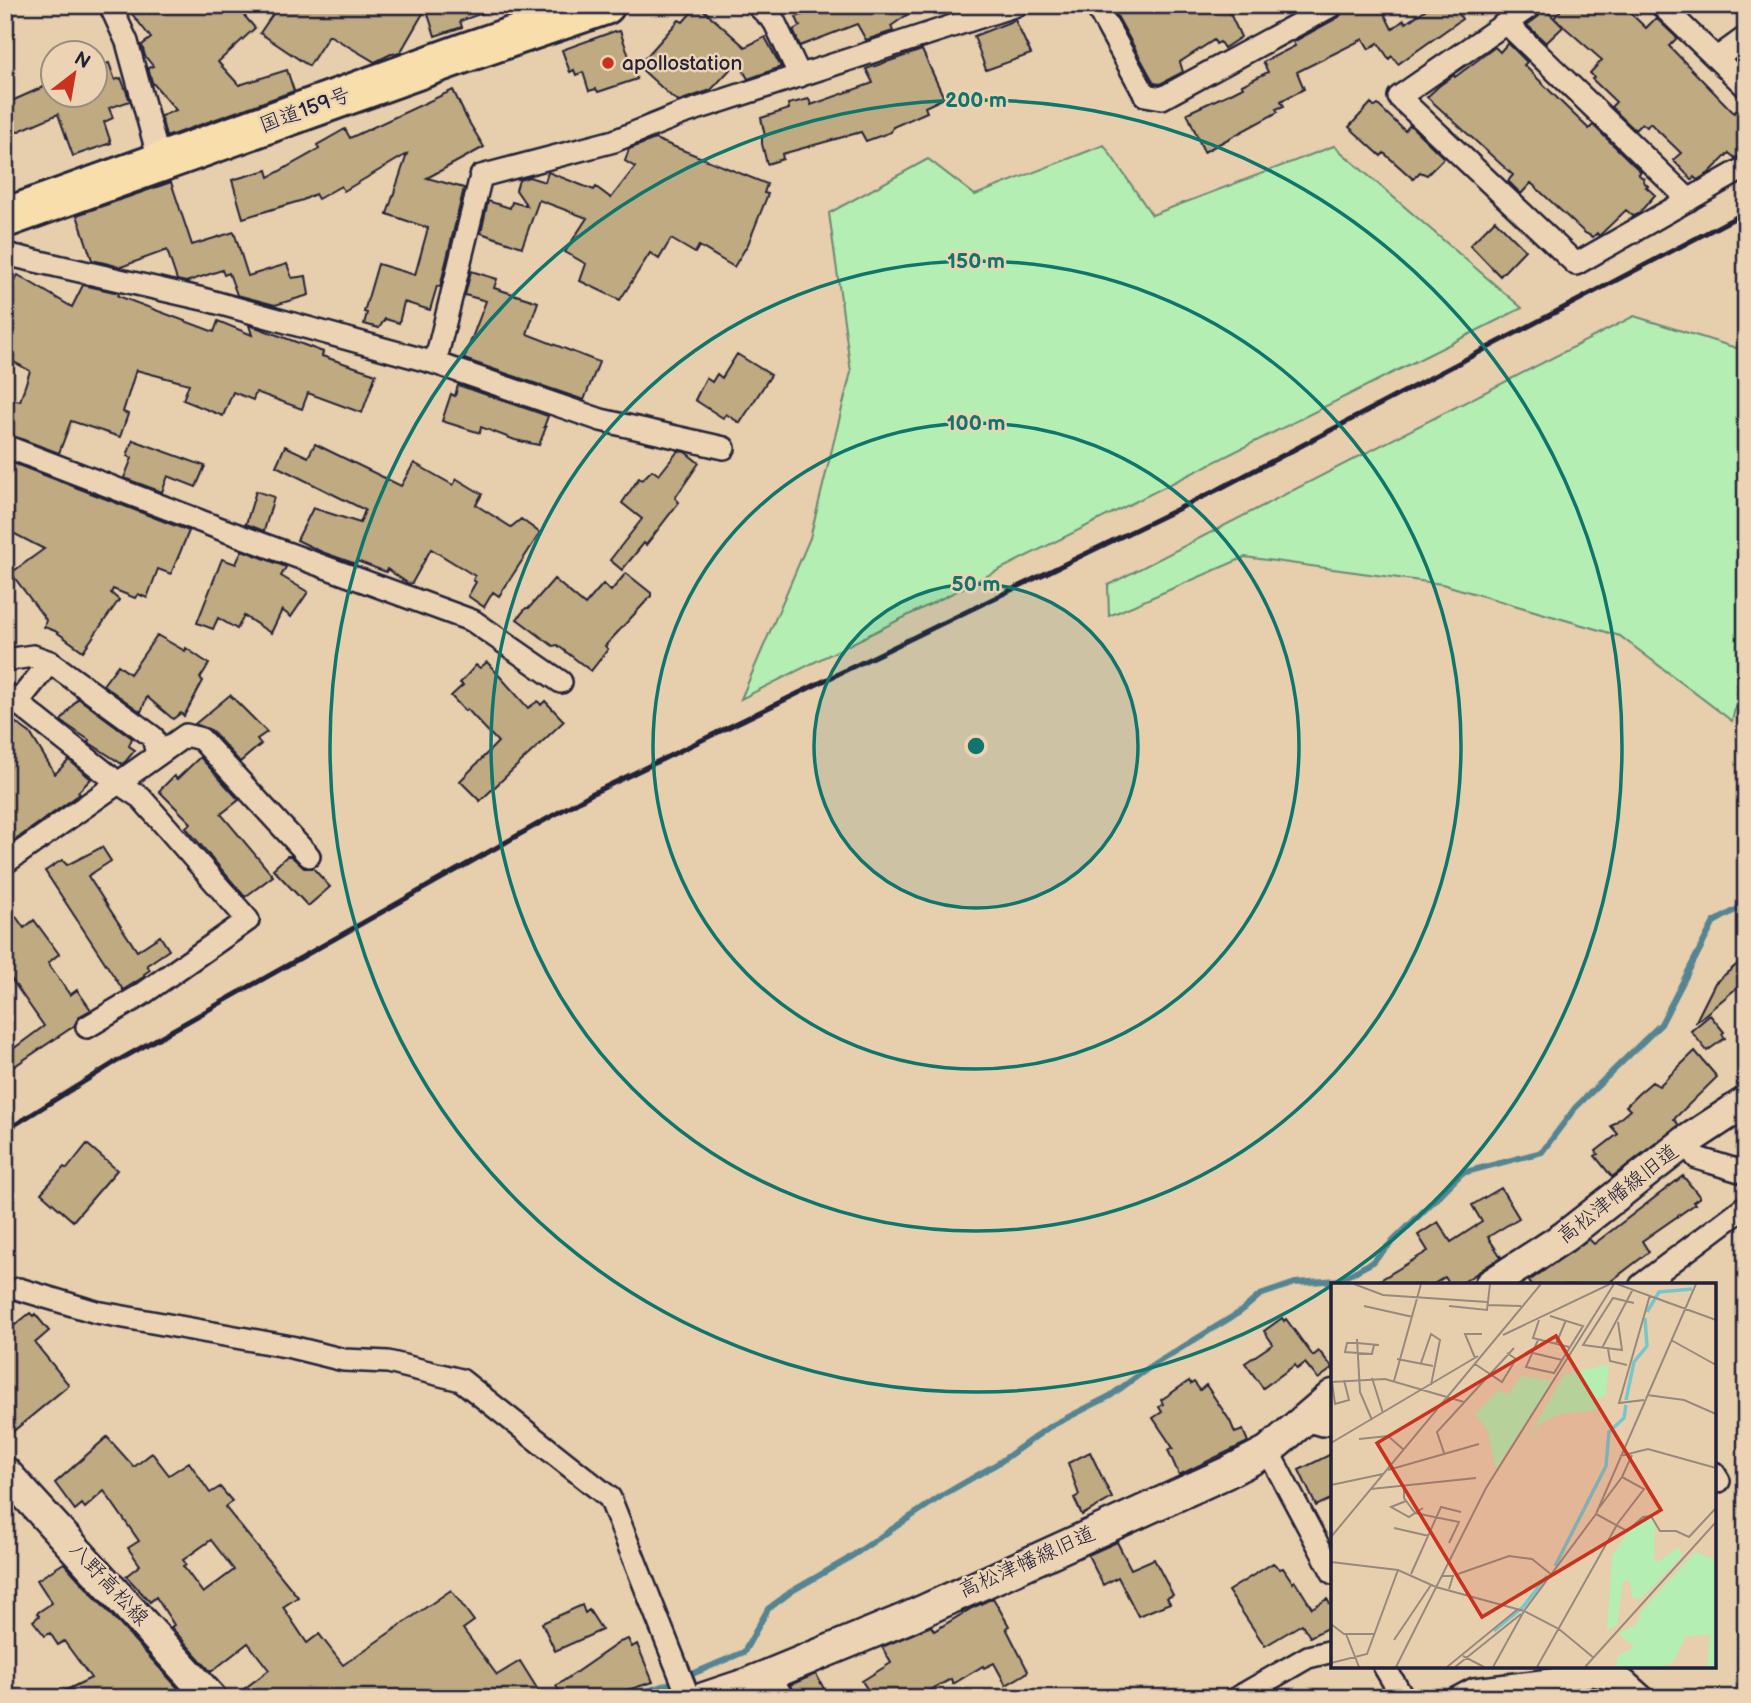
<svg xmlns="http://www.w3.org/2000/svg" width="1751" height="1703" viewBox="0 0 1751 1703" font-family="'Balsamiq Sans','Klee One',sans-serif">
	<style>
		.green { fill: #b4eeb2; stroke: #6b8876; stroke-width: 2 }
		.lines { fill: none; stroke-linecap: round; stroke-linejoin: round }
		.stream { stroke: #548593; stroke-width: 6 }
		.building { fill: #bfaa81; stroke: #22223b; stroke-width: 2; fill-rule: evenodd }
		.street-casing { stroke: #22223b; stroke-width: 26 }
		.secondary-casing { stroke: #22223b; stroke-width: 35 }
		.highway-casing { stroke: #22223b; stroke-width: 44 }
		.street { stroke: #ecd3b4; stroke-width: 21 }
		.secondary { stroke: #ecd3b4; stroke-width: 30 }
		.highway { stroke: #f8deab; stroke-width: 38 }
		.rail { stroke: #22223b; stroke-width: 5 }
		.ring { fill: none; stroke: #0f766e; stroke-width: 3.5 }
		.poi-dot { fill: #c8321e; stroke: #ecd3b4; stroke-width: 2.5 }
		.labels { text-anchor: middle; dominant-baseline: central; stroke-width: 5; stroke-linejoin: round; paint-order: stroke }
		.poi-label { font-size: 21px; fill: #22223b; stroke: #ecd3b4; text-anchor: start }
		.street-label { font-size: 21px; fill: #22223b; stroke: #ecd3b4 }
		.inset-river { fill: none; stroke: #76c7cd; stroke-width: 3.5 }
		.inset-road { fill: none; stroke: #98897f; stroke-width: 2 }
		.view { fill: #c8321e; fill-opacity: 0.15; stroke: #c8321e; stroke-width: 3.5 }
		.inset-edge { fill: none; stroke: #22223b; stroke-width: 3.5 }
		.centre { fill: #0f766e; stroke: #ecd3b4; stroke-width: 3.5 }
		.ring-label { font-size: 21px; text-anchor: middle; font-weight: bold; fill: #0f766e; stroke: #ecd3b4; stroke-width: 5; stroke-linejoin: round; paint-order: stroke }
	</style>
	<rect width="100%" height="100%" fill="#e7ceac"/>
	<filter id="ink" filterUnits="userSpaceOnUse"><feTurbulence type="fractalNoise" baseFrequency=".0143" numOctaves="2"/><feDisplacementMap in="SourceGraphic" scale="14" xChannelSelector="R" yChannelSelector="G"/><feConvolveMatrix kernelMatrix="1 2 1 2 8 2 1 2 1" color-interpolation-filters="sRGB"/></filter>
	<g filter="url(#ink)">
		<path class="green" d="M1104 145 1152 215 1334 146 1522 308 741 699 810 538 851 372 829 213 928 159 975 195Z
			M1634 316 1746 351V663L1732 721 1620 636 1442 584 1245 557 1109 616 1108 585Z
			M1579 1680 1623 1691 1630 1698H1474Z"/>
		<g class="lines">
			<path class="stream" d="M626 1698 671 1683 744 1652 768 1609 792 1591 846 1560 943 1495 1000 1462 1049 1427 1110 1396 1150 1367 1240 1312 1260 1295 1295 1283 1339 1280 1371 1263 1462 1173 1542 1152 1575 1108 1661 1024 1714 922 1746 904"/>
		</g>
		<path class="building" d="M125 5H235L255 28 218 62 239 85 287 70 294 91 166 137 161 116 176 110 152 82 148 68 153 66 145 56 142 45 151 38Z
			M279 5H496L497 8 460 21 462 27 435 36 426 8 400 53 391 54 375 62 329 35 309 66 260 33Z
			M698 5 745 47 765 37 781 67 748 79 738 61 711 90 679 101 673 98 638 66 679 20 683 22Z
			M828 5H921L891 26 893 31 866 40 857 24 800 46 793 30 800 26 796 17Z
			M1111 5H1226L1241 37 1224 48 1220 42 1216 44 1214 40 1180 62 1183 72 1160 84 1154 83Z
			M1351 5H1380L1392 29 1404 20 1406 23 1432 5H1453L1462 19 1398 64 1392 56 1389 59 1378 43 1369 49 1363 39 1297 72 1304 89 1281 101 1284 106 1276 109 1278 112 1204 152 1187 113 1233 92 1243 87 1242 85 1268 72 1263 62 1295 46 1293 42 1339 17 1345 9Z
			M1565 5H1622L1646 28 1656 18 1677 38 1669 46 1734 113 1746 100V154L1735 158 1729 153 1709 173 1697 180 1694 177 1692 180 1673 160 1681 153 1650 123 1647 127 1642 123 1635 130 1611 107 1616 102 1592 79 1594 77 1590 73 1602 60 1554 18Z
			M1544 8 1563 27 1546 43 1527 25 1539 16Z
			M1015 20 1031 54 986 70 974 36Z
			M615 31 616 32 620 31 637 79 598 92 596 89 589 91 583 72 576 75 574 70 570 72 562 50Z
			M1508 43 1527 62 1524 65 1562 103 1589 129 1593 125 1641 172 1638 174 1644 179 1643 181 1648 186 1646 187 1655 195 1639 213 1633 216 1626 210 1599 236 1597 233 1593 237 1585 233 1531 183 1521 194 1508 181 1513 175 1427 97 1439 86 1454 75 1455 77 1495 47 1500 52Z
			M922 50 944 98 925 107 927 112 893 127 891 132 866 141 861 132 782 154 783 159 767 164 762 144V137L765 136 761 118 789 109 788 104 809 99 811 105 873 83 866 69Z
			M109 63 115 80 121 78 130 101 109 108 113 118 104 122 111 143 73 156 58 114 5 137V104L52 83V94H94V67Z
			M453 90 467 119 484 147 427 178 464 188 440 287 437 286 430 310 404 302 399 323 385 319 379 328 364 324 367 313 364 312 378 264 415 275 428 228 387 214 407 154 344 191 341 186 318 199 315 194 303 200 243 218 232 180 267 170 269 177 319 149 317 145 345 129 350 138Z
			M1371 103 1375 107 1378 105 1405 131 1410 125 1444 158 1427 175 1420 172 1413 179 1384 153 1381 156 1349 127Z
			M655 139 767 184 764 193 768 194 748 244 734 267 699 246 695 253 671 239 659 259 650 253 620 300 580 281 586 264 565 252 587 218 539 200 522 247 481 233 488 201 510 208 512 202 527 206 516 190 519 180 529 177 545 182 548 172 594 190 596 187 611 198 635 167 625 161 629 149Z
			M171 182 192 245 234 232 248 276 287 264 292 278 306 276 309 295 275 305 237 295 229 273 224 275 222 270 186 282 177 280 167 250 121 267 92 260 77 215Z
			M1495 220 1525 250 1500 276 1470 245Z
			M471 271 497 279 494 288 538 302 527 334 599 362 584 400 464 359 486 301 465 295Z
			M18 275 72 307 83 285 119 293 118 296 214 332 218 321 252 335 249 325 261 329 323 352 322 356 376 374 362 413 308 393 302 409 256 392 253 400 233 392 223 416 183 400 189 384 136 370 123 412 128 414 120 437 71 421 59 453 5 433V421L12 399 20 401 30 371 5 357V336L13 322 5 317V278L13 283Z
			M737 354 771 375 740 423 726 414 723 418 695 400 706 378 712 382 717 374 722 378Z
			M458 385 548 416 544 427H546L539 445 515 440 481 427 480 433 442 421 451 394 455 396Z
			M133 440 205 466 196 487 168 476 162 492 124 478 132 458 127 456Z
			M315 444 401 486 414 463 453 485 457 479 482 494 476 505 511 527 521 519 540 533 499 596 493 592 484 607 468 596 476 582 473 580 475 576 431 549 412 583 409 584 387 569 386 572 357 561 356 564 322 552 297 540 313 508 360 523 365 510 276 466 285 446 308 457Z
			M678 451 685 452 699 463 675 498 679 502 646 545 644 543 622 570 610 560 642 519 622 503 639 478 642 480 652 470 659 475Z
			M5 460 189 531 171 574 158 569 147 598 138 594 135 598 113 589 111 593 119 600 83 651 55 631 44 627 46 620 11 573 44 549 5 529Z
			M256 491 274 497 264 531 246 524Z
			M242 550 286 567 281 576 308 592 291 617 282 610 271 633 244 616 237 629 218 618 213 629 197 623 222 559 236 564Z
			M626 573 651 593V596L605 646 608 649 591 671 557 645 553 646 517 619 526 608H529L554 579 585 605 603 584 611 591Z
			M157 635 185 651 186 648 209 664 200 678 203 681 184 716 181 713 173 719 147 697 141 712 103 685 118 665 130 674Z
			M487 662 528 708 538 701 541 705 545 701 564 721 480 801 460 781 498 742 467 709 465 711 451 696 463 685 460 683 476 665 480 668Z
			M230 695 267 732 257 739 261 744 240 762 211 730 195 724Z
			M78 698 132 738 129 746 135 750 126 761 122 764 88 742 89 740 61 721Z
			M5 715 30 733 55 774 69 760 91 779 78 792 80 794 5 847Z
			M200 757 239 800 221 814 273 876 245 897 187 829 186 827 191 823 159 791 174 776 177 779Z
			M102 847 111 861 88 876 137 951 160 936 169 950 147 965 150 970 144 974 145 976 123 990 45 871 62 860 67 865Z
			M287 856H291L304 868H313L330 887 308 906 273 869Z
			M5 901 24 928 34 920 59 954 48 963 70 995 77 990 91 1010 80 1016 74 1026 13 1067 5 1055 44 1026 5 970Z
			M1746 957V980L1695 1023 1715 983Z
			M1710 1015 1724 1032 1722 1034 1725 1038 1707 1051 1691 1031Z
			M1695 1051 1717 1077 1674 1119 1679 1125 1612 1177 1595 1156 1598 1154 1596 1151 1618 1134 1611 1126 1630 1110 1626 1106 1638 1094 1652 1082 1659 1086Z
			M87 1144 117 1170 73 1221 41 1193 64 1167 67 1169Z
			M1683 1176 1700 1197 1693 1202 1695 1204 1642 1241 1649 1252 1606 1285H1531L1529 1281 1589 1239 1594 1244Z
			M1501 1188 1519 1218 1488 1237 1501 1257 1459 1285H1450L1445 1277 1432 1285H1372L1428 1251 1418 1235 1438 1222 1451 1242 1482 1222 1472 1205Z
			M30 1313 33 1316 35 1314 49 1331 35 1343 69 1385 5 1438V1333Z
			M1282 1318 1284 1321 1286 1319 1313 1356 1319 1351 1333 1368 1318 1379 1305 1363 1297 1369 1295 1365 1263 1388 1245 1363 1273 1344 1264 1331Z
			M1189 1381 1191 1384 1194 1382 1200 1390 1206 1385 1230 1421 1235 1433 1243 1430 1248 1442 1179 1475 1168 1450 1173 1448 1153 1418 1162 1412 1159 1407 1163 1404 1161 1400Z
			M107 1437 134 1467 152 1453 169 1475 189 1462 210 1493 220 1487 232 1501 225 1507 298 1597 283 1607 307 1643 319 1634 343 1665 451 1590 474 1621 463 1629 497 1675 520 1661 543 1698H232L269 1670 248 1643 211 1672 171 1627 174 1625 156 1597 150 1602 126 1576 140 1565 128 1548 139 1541 104 1491 85 1508 82 1504 75 1510 55 1483ZM211 1540 234 1570 203 1593 183 1566 186 1564 183 1560Z
			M1090 1452 1112 1498 1082 1515 1074 1498 1079 1495 1068 1463Z
			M1333 1453V1498L1316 1506 1299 1470Z
			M1117 1542 1131 1569 1154 1559 1173 1595 1167 1598 1170 1603 1138 1616 1118 1577 1103 1585 1088 1555Z
			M64 1563 82 1583 187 1698H50L91 1678 64 1641 58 1645 50 1633 45 1636 33 1621 39 1616 37 1613 52 1603 37 1580Z
			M1273 1563 1280 1569 1283 1568 1293 1583 1295 1581 1312 1608 1327 1599 1333 1609V1625L1310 1637 1302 1624 1265 1646 1228 1591Z
			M993 1598 1009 1626 1006 1628 1028 1671 1025 1674 1006 1685 994 1663 984 1668 983 1666 953 1684 951 1679 915 1698H873L862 1681 891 1663 882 1647 931 1626 934 1631 972 1608Z
			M582 1605 585 1613 589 1610 602 1630 555 1651 542 1623Z
			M628 1639 632 1647 637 1644 653 1682 602 1698H564L556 1686 620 1642Z
			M816 1674 829 1698H796L790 1685Z"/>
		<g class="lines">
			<g class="street-casing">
				<path id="street" d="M110 5 127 42 160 163
					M757 5 774 21 800 76
					M1096 5 1145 95 1162 98 1333 5
					M1532 5 1399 97 1576 264 1746 167
					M1661 5 1746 87
					M1507 24 1689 200
					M1717 58 1746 37
					M5 254 203 299 435 363 601 420 724 448
					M435 363 481 176 614 141 681 114 1017 5
					M5 446 221 529 473 621 561 682
					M5 660 33 656 50 662
					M5 693 117 782 141 798 248 920 141 995 87 1027
					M17 703 50 662 153 737 157 755
					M5 863 186 735 201 739 309 856
					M1685 1142 1697 1158 1746 1173
					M1641 1285 1746 1206
					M19 1289 96 1312 291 1347 344 1360 388 1362 461 1380 610 1498 689 1698
					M1305 1420 1322 1425 1333 1421
					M1268 1451 1333 1573
					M1714 1473 1719 1481 1714 1483
					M1384 1666 1403 1698
					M769 1675 783 1698
					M1237 1698 1308 1657 1333 1651
					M1457 1698 1474 1689 1592 1675 1625 1681 1644 1698"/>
			</g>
			<g class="secondary-casing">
				<path id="secondary" d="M1490 1285 1564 1237 1685 1142 1746 1102
					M5 1472 211 1698
					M704 1698 749 1683 905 1619 1226 1473 1268 1451 1333 1395"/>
			</g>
			<g class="highway-casing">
				<path id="highway" d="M5 218 467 52 605 5"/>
			</g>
			<use href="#street" class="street"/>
			<use href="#secondary" class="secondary"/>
			<use href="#highway" class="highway"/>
			<path class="rail" d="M5 1131 114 1063 593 793 1219 489 1746 212"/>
		</g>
	</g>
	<circle cx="976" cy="746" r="162" fill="#0f766e" fill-opacity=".12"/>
	<g class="ring">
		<circle cx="976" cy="746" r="162"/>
		<circle cx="976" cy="746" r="323"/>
		<circle cx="976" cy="746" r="485"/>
		<circle cx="976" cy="746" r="646"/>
	</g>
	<circle class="poi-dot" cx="608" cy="63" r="7"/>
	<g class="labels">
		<g class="poi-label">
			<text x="622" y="63">apollostation</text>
		</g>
		<g class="street-label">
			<text transform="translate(305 110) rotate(-20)">国道159号</text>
			<text transform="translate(1618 1194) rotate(-38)">高松津幡線旧道</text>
			<text transform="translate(1027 1562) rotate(-24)">高松津幡線旧道</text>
			<text transform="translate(109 1584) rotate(47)">八野高松線</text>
		</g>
	</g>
	<g transform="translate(1331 1283)">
		<rect width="385" height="385" fill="#e7ceac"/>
		<path d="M278 81 275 112 264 117 267 127 229 131 208 141 197 155 233 92ZM191 93 221 98 165 186 156 146 144 131 168 107 177 111ZM320 234 324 243 323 276 327 279 348 264 351 273 310 316 301 314 299 298H292L286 342 276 347 281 273 299 246 311 235ZM364 269 385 277V384H376L379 352 355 353 342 379 330 384H285L287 373 303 364 287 350 306 341 310 328Z" fill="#b4eeb2"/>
		<path class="inset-river" d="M316 29 328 9 361 6M295 117 303 79 316 63 314 35M224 283 275 183 278 149 293 135 295 122M192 324 216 293M163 348 192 324"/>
		<path class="inset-road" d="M23 1 52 12 156 19M286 1 385 37M156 22 190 23M33 23 82 34M118 23 156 27 159 1M208 37 202 55 238 64M287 39 291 67 252 62 282 15 303 20M172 52 279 1M26 56 29 109 41 137M207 57 195 84 223 90 252 43 219 33M340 57 385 82M225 61 235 37M43 62 41 71 14 69 16 60H26L48 62M271 65 302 6M277 66 279 78 296 82M202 70 231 77M144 75 134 51H151M66 76 102 83M90 80 100 51 109 57 100 102M144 81 171 99 185 76 176 70M41 95 52 130M63 98 90 1M0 99 54 96 133 119M1 99 4 121 18 117 13 97M316 112 353 117 385 131M313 117 288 120 319 12M28 156 57 153 73 167M0 160 147 73M113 170 106 149 183 65M289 173 317 166 385 185M57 187 148 161M0 202 52 191M40 206 145 195M73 206V215L84 230 92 225M75 218 60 224 78 234 84 230 128 239 118 260M268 225 291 194 301 172M265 231 296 248 312 234 320 233 329 248H345L358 254 385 225M63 245 98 253M0 254 210 1M0 279 67 287 105 304 193 328 228 346 263 375M80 291 110 224 130 229M127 291 178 273 201 276 221 292M105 304 111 293H122L118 306M0 341 13 351H43M15 351 28 384M63 357 100 302M132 373 153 384M0 380 36 371 67 287M65 384 155 205 283 1M116 384 187 326M124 384 190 331M162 384 193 328 265 231 365 1M206 384 287 240 313 206 291 194M254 384 385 239"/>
		<path class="view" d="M225 53 330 227 151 334 46 160Z"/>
		<rect width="385" height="385" class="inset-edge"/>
	</g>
	<circle cx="976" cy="746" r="10" class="centre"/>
	<g class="ring-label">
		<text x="976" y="107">200 m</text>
		<text x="976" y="268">150 m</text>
		<text x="976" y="430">100 m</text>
		<text x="976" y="591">50 m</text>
	</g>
	<rect width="1751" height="1703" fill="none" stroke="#ecd3b4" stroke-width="28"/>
	<rect x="14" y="14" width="1723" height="1675" fill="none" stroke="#22223b" stroke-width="2.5" filter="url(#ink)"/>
	<g transform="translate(74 74) rotate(31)"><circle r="33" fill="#ecd3b4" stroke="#9b8c84" stroke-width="2"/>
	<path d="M0-5L12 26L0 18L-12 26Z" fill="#c8321e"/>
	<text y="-10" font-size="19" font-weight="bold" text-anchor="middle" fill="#22223b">N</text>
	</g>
</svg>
